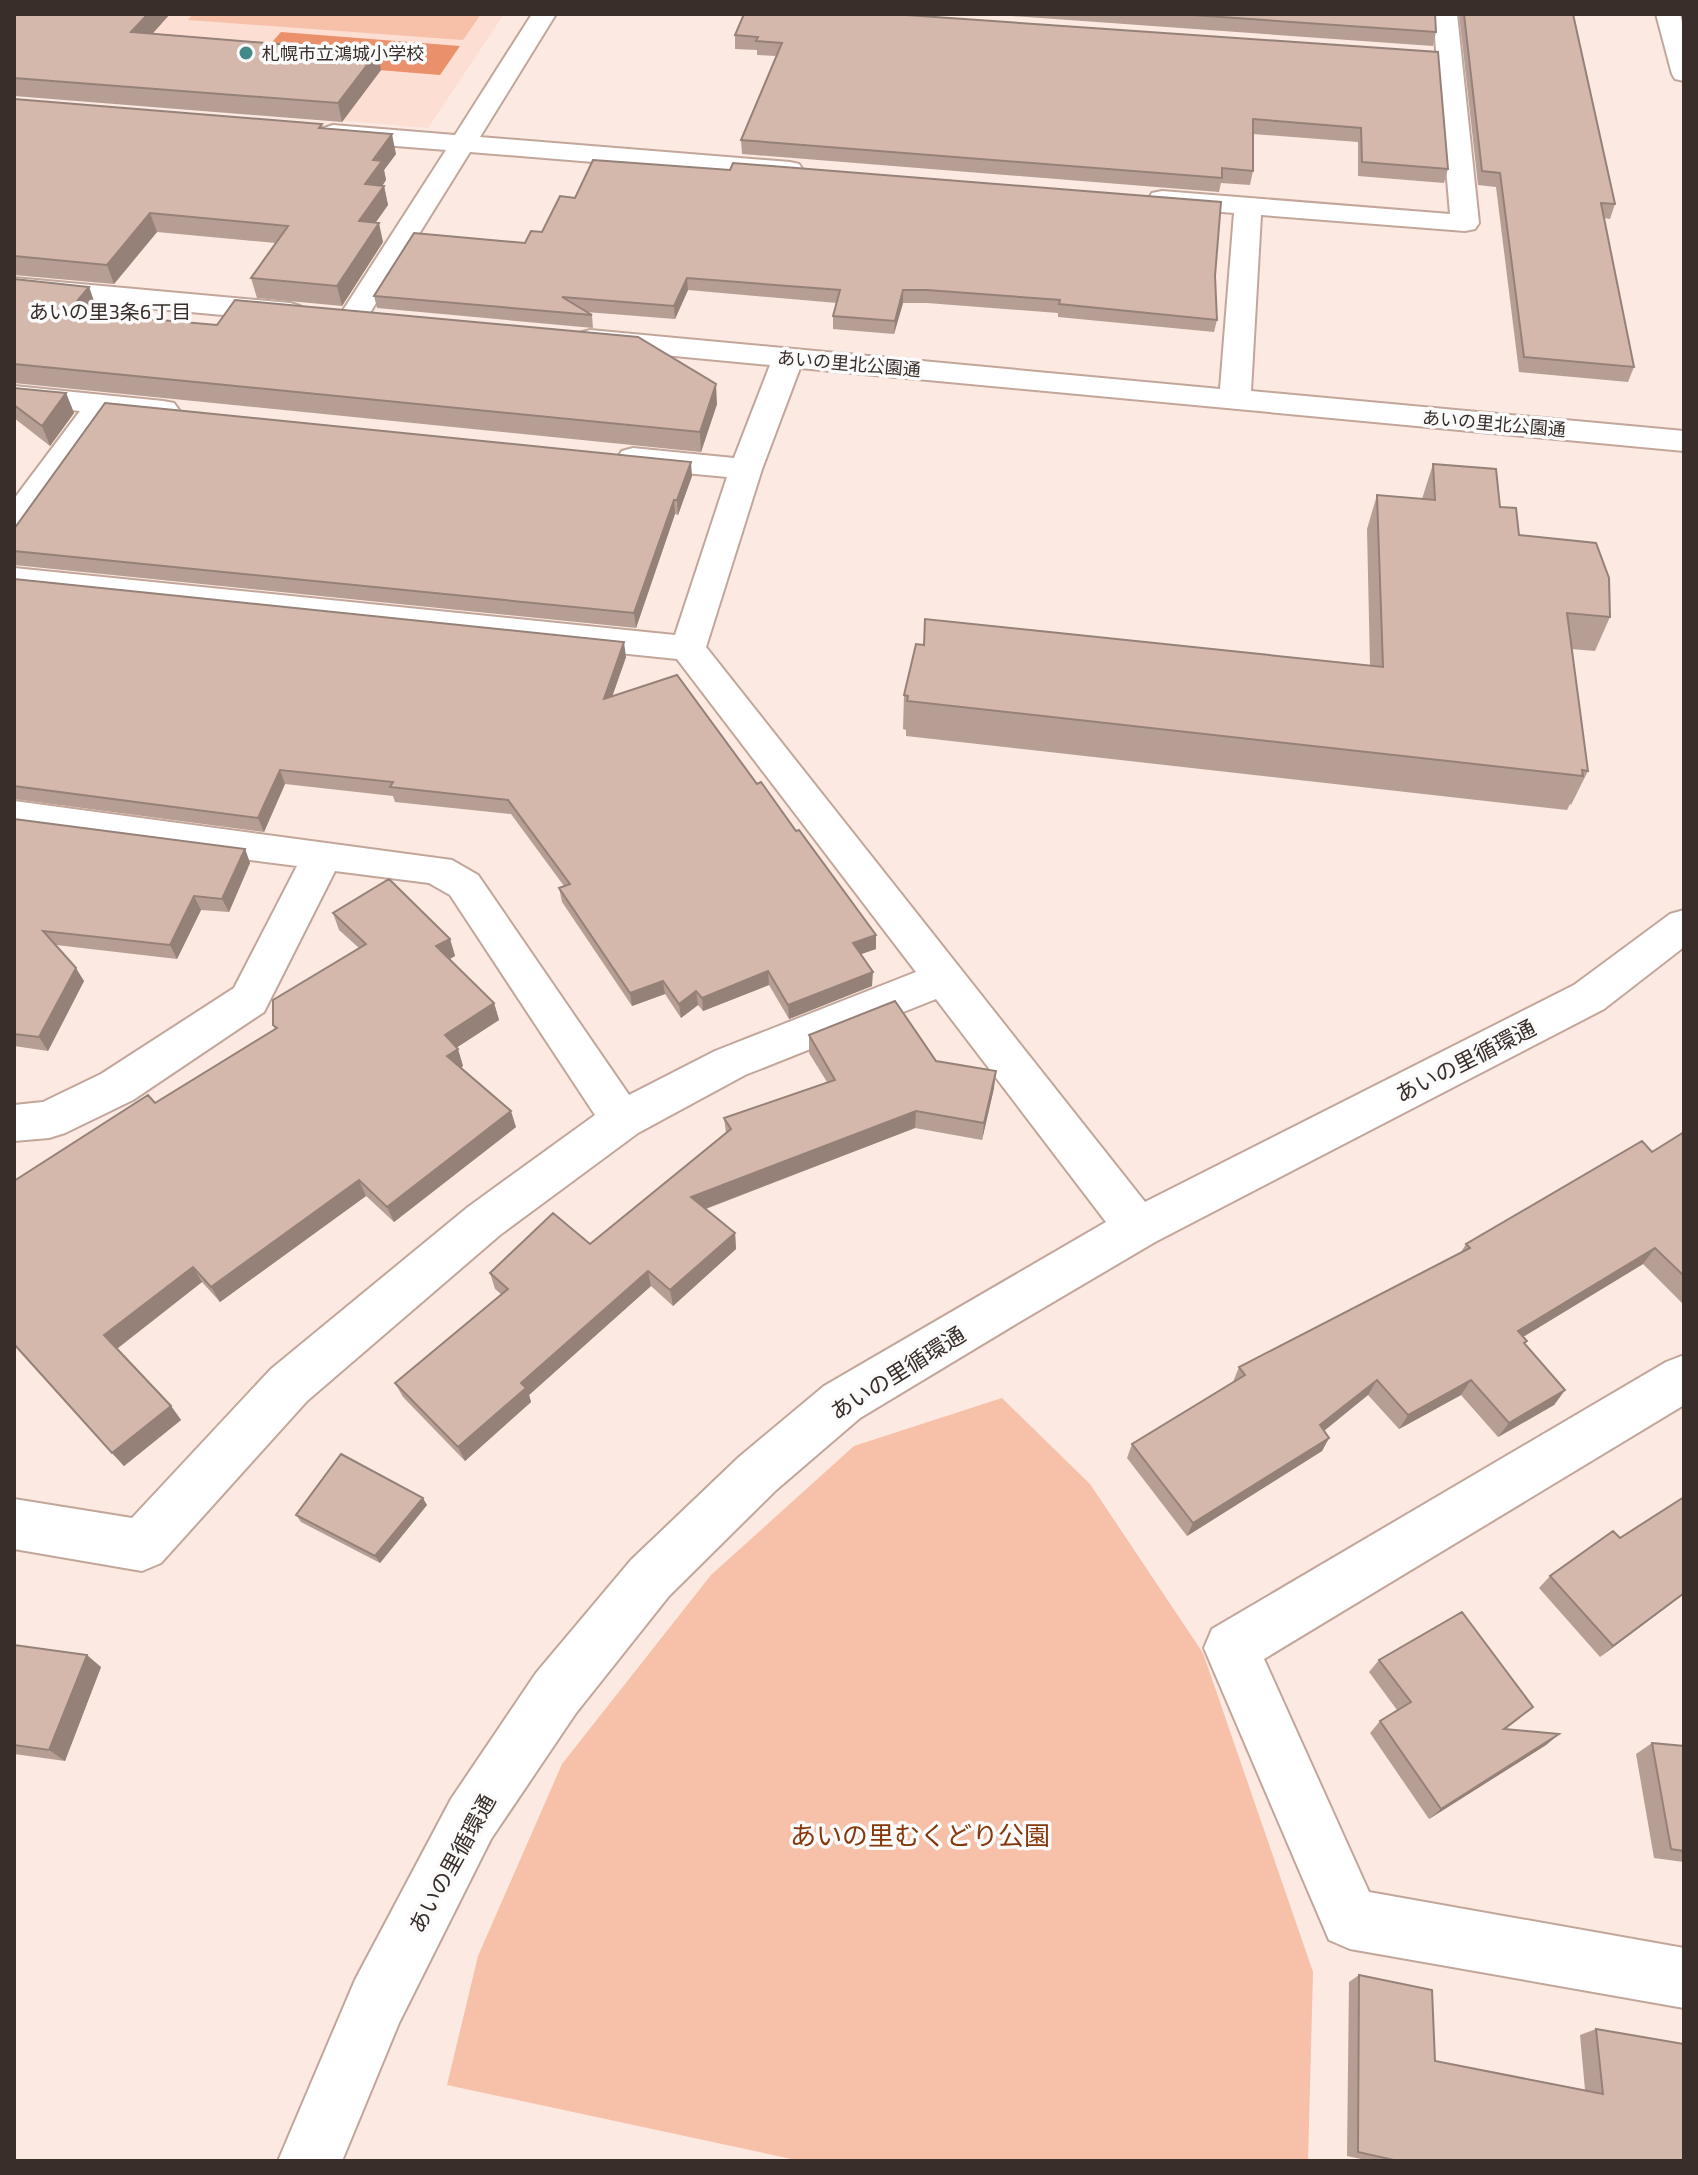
<svg xmlns="http://www.w3.org/2000/svg" width="1698" height="2175" viewBox="0 0 1698 2175" font-family="'Exo 2','Noto Sans JP',sans-serif">
	<style>
		.built { fill: #fcded2 }
		.green { fill: #f7c0a8 }
		.water { fill: #ea916b }
		.lines { fill: none; stroke-linecap: round; stroke-linejoin: round }
		.minor-casing { stroke: #c2a69a; stroke-width: 4 }
		.minor { fill: #fff; fill-rule: evenodd }
		.wall { fill: #b79e94 }
		.shaded-wall { fill: #958178 }
		.building { fill: #d5b8ac; stroke: #958178; stroke-width: 2 }
		.poi-dot { fill: #428a89; stroke: #fbfbfb; stroke-width: 3 }
		.labels { text-anchor: middle; dominant-baseline: central; stroke-width: 7; stroke-linejoin: round; paint-order: stroke }
		.far-poi-label { font-size: 18px; fill: #392e29; stroke: #fbfbfb; text-anchor: start }
		.far-street-label { font-size: 18px; fill: #392e29; stroke: #fbfbfb }
		.far-neighbourhood-label { font-size: 20px; fill: #392e29; stroke: #fbfbfb }
		.street-label { font-size: 22px; fill: #392e29; stroke: #fbfbfb }
		.near-park-label { font-size: 26px; fill: #86370b; stroke: #fbfbfb }
	</style>
	<rect width="100%" height="100%" fill="#fbe9e2"/>
	<path class="built" d="M14 14H504L428 128 14 92Z"/>
	<path class="green" d="M193 14H481L463 40 188 20Z
		M1002 1398 1090 1484 1203 1653 1313 1972 1308 2161H801L447 2085 478 1956 562 1764 711 1575 854 1446Z"/>
	<path class="water" d="M281 32 460 46 440 75 256 60Z"/>
	<g class="lines">
		<g class="minor-casing">
			<path id="minor" d="M532 14H556L480 137 790 162 799 164 803 170 799 176 790 178 470 152 363 324 353 327 343 324 338 318 446 150 333 141 324 138 320 133 324 128 333 125 455 135Z
				M1433 14H1457L1479 223 1475 229 1465 231 1261 215 1251 391 1684 431V451L800 368 762 469 706 647 1145 1202 1574 985 1670 914 1684 910V947L1604 1009 1155 1242 1021 1321 860 1418 775 1491 669 1596 576 1713 491 1839 399 2023 342 2161H278L355 1980 451 1799 536 1673 631 1560 739 1457 824 1386 1106 1222 936 999 745 1075 638 1133 500 1235 307 1401 161 1563 142 1571 14 1549V1499L132 1518 271 1369 468 1207 595 1115 450 895 429 883 335 871 264 1012 133 1100 65 1133 49 1138 14 1141V1105L43 1102 101 1074 234 988 297 866 14 829V801L452 860 478 875 629 1095 715 1051 916 972 677 659 14 590V568L675 635 727 477 633 468 622 465 617 458 622 451 633 448 734 458 770 365 590 348 579 345 575 339 579 333 590 330 1220 389 1234 213 1162 207 1152 205 1148 199 1152 193 1162 191 1450 214Z
				M1656 14H1680L1684 29V81L1675 79 1672 74Z
				M14 278 290 303 300 306 305 312 300 318 290 321 14 296Z
				M14 386 163 401 174 403 179 410 174 417 163 419 110 414 26 529 14 532V499L80 411 14 404Z
				M1684 1355V1405L1264 1659 1369 1892 1684 1948V2008L1350 1949 1329 1940 1204 1648 1212 1629 1666 1362Z"/>
		</g>
		<use href="#minor" class="minor"/>
	</g>
	<path class="wall" d="M14 14H170L152 34 381 70 342 122 14 96Z
		M984 14H1435L1436 32 1433 46Z
		M1459 14H1573L1615 204 1610 219 1604 218 1634 367 1628 382 1519 372 1496 187 1478 185Z
		M735 35 1438 52 1448 169 1444 183 1358 176V142L1253 134V171L1250 185 1221 183 1219 192 742 154 741 140 776 56 757 55V50L735 49Z
		M14 99 322 124 323 129 396 154 384 170 386 180 382 186H384L388 205 376 222 383 242 342 306 257 298 251 278 276 243 157 232 114 284 14 275Z
		M525 243 1215 276 1217 320 1214 332 1058 317V313L927 303H903L894 334 833 329V316L837 303 688 290 675 319 586 312 592 315 593 328 377 308 374 296Z
		M14 279 89 287 96 307 90 314 717 404 701 452 14 383Z
		M14 388 66 393 74 413 50 446 14 418Z
		M1433 464 1500 507 1519 535 1610 617 1595 651 1571 649 1588 771 1571 805 1570 804 1567 810 906 736V730L903 729 904 695 1370 665 1367 529 1377 495 1422 499Z
		M692 476 678 515 675 514 636 628 14 565V529Z
		M14 579 626 657 612 697 876 949 860 954 872 986 789 1019 769 985 703 1011 698 1005 681 1018 665 994 632 1006 562 902 559 888 564 886 511 814 395 802 393 796 285 784 264 832 14 799Z
		M14 819 245 849 250 863 229 912 201 910 177 959 56 945 84 981 48 1051 14 1046Z
		M333 913 450 939 455 956 449 959 494 1003 499 1020 457 1047 463 1066 461 1067 516 1127 394 1222 366 1196 220 1302 202 1282 117 1349 171 1406 181 1420 124 1466 14 1344 155 1103 275 1029 273 1025 359 948 339 930Z
		M809 1035 936 1061 994 1088 982 1140 915 1128 706 1209 735 1233 736 1249 673 1306 651 1286 529 1395 531 1402 465 1461 403 1397 395 1383 502 1295 495 1289 490 1273 590 1244 726 1133 724 1118 827 1082 809 1053Z
		M1684 1132V1305L1643 1264 1523 1337 1525 1344 1565 1390 1554 1405 1498 1437 1461 1395 1399 1429 1368 1395 1324 1430 1329 1438 1322 1451 1187 1536 1127 1458 1132 1444 1233 1382 1239 1367 1461 1252 1466 1244 1652 1152Z
		M427 1505 380 1563 301 1522 296 1515Z
		M1620 1538 1684 1594 1600 1657 1539 1588 1550 1576Z
		M14 1645 101 1667 65 1761 14 1754Z
		M1379 1660 1520 1718 1506 1729 1559 1734 1546 1745 1429 1819 1370 1733 1380 1721 1397 1710 1369 1672Z
		M1652 1743 1684 1746V1862L1654 1858 1636 1754Z
		M1359 1975 1435 2061 1585 2090 1580 2035 1596 2029 1684 2161H1371L1347 2156 1349 1982Z"/>
	<path class="shaded-wall" d="M148 14H170L137 51 131 32Z
		M377 52 381 70 342 122 338 103Z
		M392 134 396 154 384 170 386 180 370 204 365 184 373 160Z
		M384 186 388 205 363 240 359 221Z
		M150 213 157 232 114 284 107 265Z
		M379 223 383 242 342 306 337 286Z
		M687 278 688 290 675 319 674 306Z
		M89 287 96 307 75 332 68 312Z
		M903 290V303L894 334 895 321Z
		M716 384 717 404 701 452 700 432Z
		M66 393 74 413 50 446 42 426Z
		M691 462 692 476 678 515 677 500Z
		M674 500 675 514 636 628 634 613Z
		M624 642 626 657 606 714 604 699Z
		M280 770 285 784 264 832 258 818Z
		M245 849 250 863 229 912 222 899Z
		M194 896 201 910 177 959 170 945Z
		M876 935V949L853 957V943Z
		M450 939 455 956 441 964 436 946Z
		M76 968 84 981 48 1051 39 1037Z
		M768 971 769 985 703 1011 702 998Z
		M873 972 872 986 789 1019 788 1005Z
		M663 981 665 994 632 1006 630 993Z
		M696 991 698 1005 681 1018 679 1004Z
		M494 1003 499 1020 450 1052 445 1035Z
		M458 1049 463 1066 453 1073 447 1056Z
		M996 1071 994 1088 982 1140 984 1123Z
		M511 1111 516 1127 394 1222 387 1207Z
		M916 1111 915 1128 694 1213 691 1197Z
		M359 1180 366 1196 220 1302 211 1287Z
		M735 1233 736 1249 673 1306 670 1290Z
		M1655 1248 1643 1264 1508 1346 1518 1331Z
		M193 1267 202 1282 115 1350 104 1335Z
		M648 1271 651 1286 529 1395 531 1402 465 1461 458 1447 521 1383Z
		M1377 1380 1368 1395 1313 1440 1320 1425Z
		M1471 1380 1461 1395 1399 1429 1408 1415Z
		M1565 1390 1554 1405 1498 1437 1509 1423Z
		M171 1406 181 1420 124 1466 112 1453Z
		M1329 1438 1322 1451 1187 1536 1193 1523Z
		M423 1498 427 1505 380 1563 375 1556Z
		M1684 1593V1594L1600 1657 1613 1646Z
		M87 1655 101 1667 65 1761 49 1750Z
		M1559 1734 1546 1745 1429 1819 1441 1809Z"/>
	<path class="building" d="M14 14H148L131 32 377 52 338 103 14 78Z
		M744 14H892L1438 52 1448 169 1362 162 1361 128 1253 119V171L1222 168V178L741 140 782 43 756 41 758 37 735 35Z
		M1178 14H1435L1436 32Z
		M1464 14H1573L1615 204 1601 203 1634 367 1524 357 1500 173 1482 171Z
		M14 99 322 124 319 128 392 134 373 160 382 161 365 184 384 186 359 221 379 223 337 286 251 278 288 226 150 213 107 265 14 256Z
		M593 160 730 170 733 163 1221 202 1215 276 1217 320 1059 304 1060 300 927 290H903L895 321 833 316 840 290 687 278 674 306 562 297 592 315 374 296 414 233 525 243 531 231 542 232 560 196 575 198Z
		M14 279 89 287 68 312 217 325 235 300 638 337 716 384 700 432 14 364Z
		M14 388 66 393 42 426 14 405Z
		M105 403 691 462 677 500H674L634 613 14 551V529Z
		M1433 464 1496 469 1500 507 1516 508 1519 535 1596 543 1609 578 1610 617 1567 613 1588 771 1582 770 1583 776 907 701 908 696 904 695 916 644 924 645 925 619 1383 667 1377 495 1435 500Z
		M14 579 624 642 604 699 677 675 757 784 761 782 796 831 799 830 876 935 853 943 873 972 788 1005 768 971 702 998 696 991 679 1004 663 981 630 993 559 888 570 884 508 800 390 787 393 782 280 770 258 818 14 786Z
		M14 819 245 849 222 899 194 896 170 945 43 931 76 968 39 1037 14 1034Z
		M389 879 450 939 436 946 494 1003 445 1035 458 1049 447 1056 511 1111 387 1207 359 1180 211 1287 193 1267 104 1335 171 1406 112 1453 14 1344V1181L148 1095 155 1103 277 1028 273 1025V1000L366 944 333 913Z
		M895 1001 936 1061 996 1071 984 1123 916 1111 691 1197 735 1233 670 1290 648 1271 521 1383 526 1388 458 1447 395 1383 508 1289 490 1273 553 1213 590 1244 731 1129 724 1118 835 1080 809 1035Z
		M1684 1132V1276L1655 1248 1518 1331 1527 1341 1524 1343 1565 1390 1509 1423 1471 1380 1408 1415 1377 1380 1320 1425 1329 1438 1193 1523 1132 1444 1245 1375 1239 1367 1470 1248 1466 1244 1642 1141 1652 1152Z
		M341 1454 423 1498 375 1556 296 1515Z
		M1684 1497V1593L1613 1646 1550 1576 1613 1531 1620 1538Z
		M1462 1612 1533 1707 1504 1729 1559 1734 1441 1809 1380 1721 1411 1702 1379 1660Z
		M14 1645 87 1655 49 1750 14 1745Z
		M1652 1743 1684 1746V1851L1671 1849Z
		M1359 1975 1432 1990 1435 2061 1603 2094 1596 2029 1684 2044V2161H1398L1358 2152Z"/>
	<circle class="poi-dot" cx="246" cy="53" r="8"/>
	<g class="labels">
		<g class="far-poi-label">
			<text x="262" y="53">札幌市立鴻城小学校</text>
		</g>
		<g class="far-street-label">
			<text transform="translate(849 363) rotate(5)">あいの里北公園通</text>
			<text transform="translate(1494 423) rotate(5)">あいの里北公園通</text>
		</g>
		<g class="far-neighbourhood-label">
			<text x="110" y="311">あいの里3条6丁目</text>
		</g>
		<g class="street-label">
			<text transform="translate(1465 1060) rotate(-27)">あいの里循環通</text>
			<text transform="translate(897 1372) rotate(-32)">あいの里循環通</text>
			<text transform="translate(451 1863) rotate(-61)">あいの里循環通</text>
		</g>
		<g class="near-park-label">
			<text x="920" y="1834">あいの里むくどり公園</text>
		</g>
	</g>
	<rect width="1698" height="2175" fill="none" stroke="#392e29" stroke-width="32"/>
</svg>
